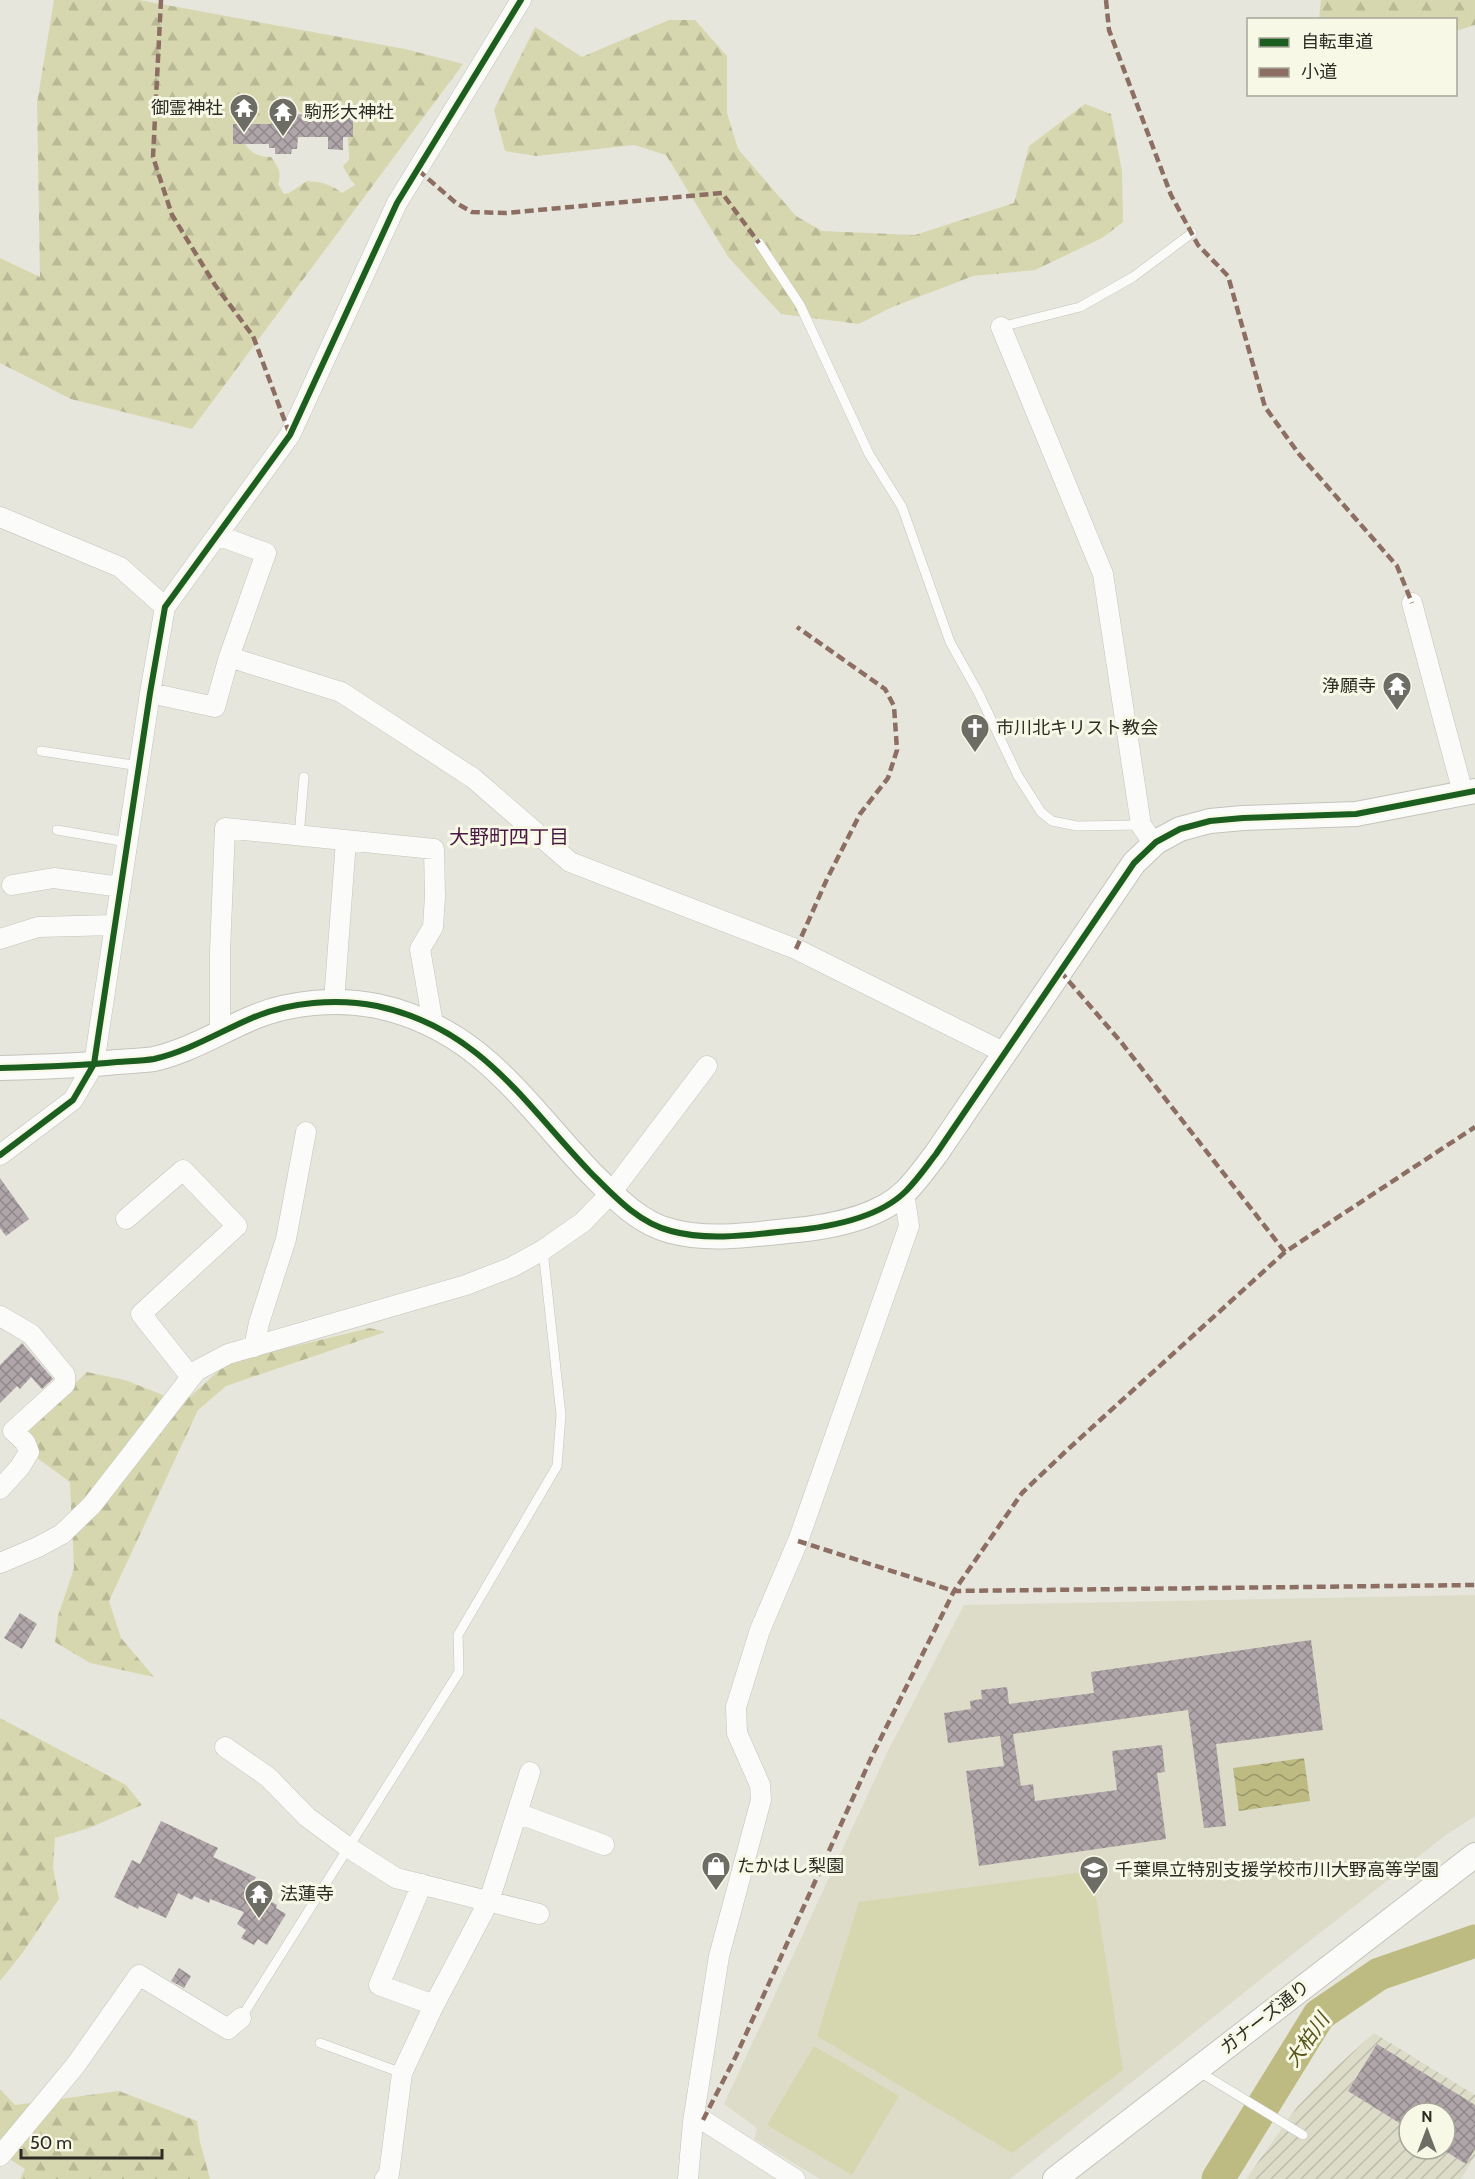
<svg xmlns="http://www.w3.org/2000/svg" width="1475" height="2179" viewBox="0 0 1475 2179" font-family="Cabin,'Noto Sans JP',sans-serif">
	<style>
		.built { fill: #dcdcc9 }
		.industrial { fill: url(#industrial-furrows); fill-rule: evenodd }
		.forest { fill: url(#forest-firs); fill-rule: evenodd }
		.pitch { fill: #d7d7af }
		.water { fill: url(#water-waves) }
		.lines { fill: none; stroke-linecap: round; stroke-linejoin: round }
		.river { stroke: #bdbb82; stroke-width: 33 }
		.building { fill: url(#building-cross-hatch) }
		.service-casing { stroke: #c4c4bd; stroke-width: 10 }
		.minor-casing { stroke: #c4c4bd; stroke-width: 21 }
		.tertiary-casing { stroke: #c4c4bd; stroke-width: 26 }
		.service { stroke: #fbfbfa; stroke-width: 9 }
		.minor { stroke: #fbfbfa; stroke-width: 20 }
		.tertiary { stroke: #fbfbfa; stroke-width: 24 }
		.quiet { stroke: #8d6e63; stroke-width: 4.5; stroke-dasharray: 9 4.5; stroke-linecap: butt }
		.cycleway-casing { stroke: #f7f8e6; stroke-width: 10 }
		.cycleway { stroke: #1b5e20; stroke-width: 6 }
		.labels { text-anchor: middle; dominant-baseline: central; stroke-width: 6; stroke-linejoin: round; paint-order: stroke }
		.poi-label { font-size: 18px; fill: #2c2c25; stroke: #f7f8e6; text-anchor: start }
		.street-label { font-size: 18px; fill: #2c2c25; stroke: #f7f8e6 }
		.neighbourhood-label { font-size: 20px; fill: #4b1846; stroke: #f7f8e6 }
		.water-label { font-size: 20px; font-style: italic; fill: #57551a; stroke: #f7f8e6 }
	</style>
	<defs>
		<pattern id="industrial-furrows" width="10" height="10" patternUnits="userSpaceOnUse" patternTransform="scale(1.5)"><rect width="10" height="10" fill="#dcdcc9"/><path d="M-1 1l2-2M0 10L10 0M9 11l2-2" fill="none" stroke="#bdbdac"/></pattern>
		<pattern id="forest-firs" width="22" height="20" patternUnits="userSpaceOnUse" patternTransform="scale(1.5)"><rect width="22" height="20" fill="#d7d7af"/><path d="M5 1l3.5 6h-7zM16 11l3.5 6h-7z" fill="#b9b996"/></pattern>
		<pattern id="water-waves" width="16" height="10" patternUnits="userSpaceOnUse" patternTransform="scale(1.5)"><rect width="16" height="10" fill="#bdbb82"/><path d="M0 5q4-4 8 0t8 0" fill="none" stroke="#9a986a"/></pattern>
		<pattern id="building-cross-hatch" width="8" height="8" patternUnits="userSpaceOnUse" patternTransform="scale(1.5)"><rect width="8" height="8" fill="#b0a6aa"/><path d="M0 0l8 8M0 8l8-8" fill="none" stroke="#8f878a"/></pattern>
	</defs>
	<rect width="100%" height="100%" fill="#e6e6dc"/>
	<path class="built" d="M1475 1595V1816L1446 1835 1289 1957 1010 2179H820L754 2139 757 2128 724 2104 888 1751 964 1605Z"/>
	<path class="industrial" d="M1374 2033 1475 2095V2156L1461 2179H1246L1297 2107 1333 2070ZM1409 2113H1445V2149H1409Z"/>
	<path class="forest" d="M54 0H139L405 49 463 64 192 429 71 399 0 363V258L40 277 37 103ZM278 96 291 97 299 111 310 118 338 114 346 116C351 125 347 131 348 141 348 148 350 153 349 160L343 166 350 179 355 185 342 193C331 184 321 182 307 181L289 193 284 194 278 184C282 172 278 167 271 157 259 157 252 154 245 144L233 140V133L236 127 275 128 277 120Z
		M1321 0H1475V25L1456 31V20L1319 19Z
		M669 20H695L727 56V113L738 149 796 216 822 231 915 235 1014 203 1029 146 1085 104 1111 114 1122 171 1123 222 1102 238 1035 270 973 276 890 308 859 324 781 314 729 258 666 155 634 145 536 156 505 151 494 110 535 27 582 57Z
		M370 1328 385 1332 226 1386 198 1410 109 1601 121 1638 154 1677 90 1663 55 1642 58 1616 74 1568 70 1482 29 1452V1427L87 1372 125 1380 183 1403 224 1366 262 1354Z
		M0 1718 126 1785 142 1805 89 1828 55 1838 53 1868 59 1899 21 1955 0 1981Z
		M0 2089 15 2105 119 2091 197 2121 200 2142 210 2179H20L25 2169 0 2153Z"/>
	<path class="pitch" d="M1092 1871 1123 2070 1012 2153 817 2036 859 1902Z
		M814 2046 899 2096 852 2175 767 2125Z"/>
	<path class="water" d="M1304 1758 1310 1801 1239 1811 1233 1768Z"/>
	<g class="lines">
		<path class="river" d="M1218 2179 1319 2015 1379 1974 1475 1941"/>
	</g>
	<path class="building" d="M275 114 353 115V137H343V150L328 149V137H298L297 149H292L291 154H275V148H269V144H233V124H275Z
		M0 1178 29 1219 6 1236 0 1228Z
		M22 1343 53 1379 42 1389 31 1377 20 1389 17 1386 0 1403V1365Z
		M20 1613 37 1624 22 1649 4 1638Z
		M1311 1640 1323 1730 1216 1744 1226 1826 1204 1828 1188 1710 1013 1734 1021 1786 1033 1784 1035 1801 1117 1790 1112 1751 1162 1745 1165 1772 1157 1773 1166 1839 979 1866 966 1771 1004 1766 1000 1736 948 1743 944 1713 971 1709 970 1701 982 1699 981 1690 1007 1687 1009 1704 1094 1693 1091 1672Z
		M161 1821 218 1848 213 1857 256 1877 250 1889 277 1905 276 1908 286 1914 267 1945 258 1939 254 1945 241 1938 246 1930 237 1924 244 1912 210 1899 209 1903 194 1896 192 1900 178 1893 166 1918 139 1906 138 1909 114 1897 132 1860 140 1864Z
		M179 1968 191 1976 184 1988 171 1981Z
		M1377 2044 1475 2105V2149L1466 2164 1445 2151V2113H1409V2129L1348 2091Z"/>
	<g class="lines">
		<g class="service-casing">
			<path id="service" d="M759 243 800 305 869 454 902 507 950 642 978 692 1018 776 1041 812 1052 821 1077 826 1141 825
				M1001 327 1080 307 1133 277 1192 233
				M41 751 139 766
				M57 830 127 842
				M299 836 304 777
				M241 2018 459 1672 458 1635 557 1466 561 1415 543 1250
				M320 2043 402 2073
				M1198 2071 1303 2135"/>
		</g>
		<g class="minor-casing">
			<path id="minor" d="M1001 327 1103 574 1141 825 1154 844
				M0 517 120 567 165 607
				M217 535 266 553 229 657
				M1412 603 1463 793
				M150 693 215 707 229 657 341 692 473 778 570 862 796 949 1005 1053
				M12 885 54 878 121 887
				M0 939 38 927 115 925
				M334 1001 346 841
				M220 1033V952L225 828 434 849 435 896 433 927 420 949 433 1024
				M0 1155 73 1100 94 1064 150 693 165 607 290 435 397 203 521 0
				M126 1219 183 1170 237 1226 141 1314 191 1377
				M0 1316 31 1334 65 1375V1384L13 1431 25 1442 29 1452 20 1467 0 1489
				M254 1347 259 1323 286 1239 306 1132
				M0 1563 38 1547 62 1534 92 1505 196 1371 228 1354 466 1285 512 1267 543 1250 583 1222 611 1193 707 1066
				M225 1747 268 1777 307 1817 349 1848 396 1878 539 1914
				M517 1813 604 1845
				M434 2005 489 1901 530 1772
				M693 2122 703 2120 795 2179
				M0 2156 75 2066 139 1975 228 2029 241 2018
				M385 2179 389 2174 402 2073 434 2005 379 1985 422 1884
				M688 2179 693 2122 719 1956 761 1800 760 1785 737 1733 736 1707 760 1630 798 1541 909 1226 904 1193"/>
		</g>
		<g class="tertiary-casing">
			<path id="tertiary" d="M0 1068C39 1067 78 1066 117 1062 129 1061 142 1061 154 1059 189 1051 219 1032 252 1018 289 1002 337 998 377 1006 480 1028 523 1102 590 1172 613 1195 638 1223 671 1231 707 1241 750 1235 787 1231 824 1228 878 1219 906 1191 917 1180 926 1167 936 1154L1134 863 1156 842 1180 829 1210 821 1243 818 1356 814 1475 791
				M1055 2179 1475 1855"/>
		</g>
		<use href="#service" class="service"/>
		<use href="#minor" class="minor"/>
		<use href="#tertiary" class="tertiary"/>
		<path class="quiet" d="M161 0 153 157 172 215 215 285 253 336 290 435
			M1106 0 1109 30 1171 195 1198 245 1228 276 1265 407 1299 454 1397 566 1412 603
			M418 170 456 203 472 212 506 213 722 193 759 243
			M796 949 827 879 860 814 888 778 897 750 894 706 885 689 797 627
			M1060 971 1121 1042 1285 1252
			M798 1541 954 1591 1475 1585
			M703 2120 736 2056 872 1756 954 1591 1022 1493 1065 1452 1285 1252 1475 1127"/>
		<g class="cycleway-casing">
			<path id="cycleway" d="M0 1068C39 1067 78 1066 117 1062 129 1061 142 1061 154 1059 189 1051 219 1032 252 1018 289 1002 337 998 377 1006 480 1028 523 1102 590 1172 613 1195 638 1223 671 1231 707 1241 750 1235 787 1231 824 1228 878 1219 906 1191 917 1180 926 1167 936 1154L1134 863 1156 842 1180 829 1210 821 1243 818 1356 814 1475 791
				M0 1155 73 1100 94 1064 150 693 165 607 290 435 397 203 521 0"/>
		</g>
		<use href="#cycleway" class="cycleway"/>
	</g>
	<defs>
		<g id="temple-pin" transform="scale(1.5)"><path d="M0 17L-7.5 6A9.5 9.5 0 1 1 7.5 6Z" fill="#6d6d65" stroke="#f7f8e6"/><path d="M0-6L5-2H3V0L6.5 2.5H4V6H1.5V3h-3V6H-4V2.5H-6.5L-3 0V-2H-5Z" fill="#fff"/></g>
		<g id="church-pin" transform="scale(1.5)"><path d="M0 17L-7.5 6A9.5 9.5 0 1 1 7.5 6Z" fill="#6d6d65" stroke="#f7f8e6"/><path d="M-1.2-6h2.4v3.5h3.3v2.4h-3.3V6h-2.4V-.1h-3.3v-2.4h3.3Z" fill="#fff"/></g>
		<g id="shop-pin" transform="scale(1.5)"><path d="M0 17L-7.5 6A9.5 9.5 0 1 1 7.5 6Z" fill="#6d6d65" stroke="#f7f8e6"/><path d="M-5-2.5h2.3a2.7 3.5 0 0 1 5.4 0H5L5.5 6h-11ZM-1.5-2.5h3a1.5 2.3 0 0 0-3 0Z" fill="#fff"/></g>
		<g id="school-pin" transform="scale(1.5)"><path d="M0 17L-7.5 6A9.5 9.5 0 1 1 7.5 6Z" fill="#6d6d65" stroke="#f7f8e6"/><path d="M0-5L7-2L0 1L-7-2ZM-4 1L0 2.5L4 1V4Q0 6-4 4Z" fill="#fff"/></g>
	</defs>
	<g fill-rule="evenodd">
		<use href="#temple-pin" x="244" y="108"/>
		<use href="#temple-pin" x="283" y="112"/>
		<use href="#temple-pin" x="1397" y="686"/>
		<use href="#church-pin" x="975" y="728"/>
		<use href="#shop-pin" x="716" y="1866"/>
		<use href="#school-pin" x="1094" y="1870"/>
		<use href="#temple-pin" x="259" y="1894"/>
	</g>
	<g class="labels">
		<g class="poi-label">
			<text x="223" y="108" text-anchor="end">御霊神社</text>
			<text x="304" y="112">駒形大神社</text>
			<text x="1376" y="686" text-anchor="end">浄願寺</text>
			<text x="996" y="728">市川北キリスト教会</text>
			<text x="737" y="1866">たかはし梨園</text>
			<text x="1115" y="1870">千葉県立特別支援学校市川大野高等学園</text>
			<text x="280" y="1894">法蓮寺</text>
		</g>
		<g class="street-label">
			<text transform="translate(1265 2017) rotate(-38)">ガナーズ通り</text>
		</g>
		<g class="neighbourhood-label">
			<text x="509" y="837">大野町四丁目</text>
		</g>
		<g class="water-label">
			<text transform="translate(1307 2040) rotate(-55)">大柏川</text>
		</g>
	</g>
	<rect x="1247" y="18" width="210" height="78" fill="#f7f8e6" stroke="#a6a699" stroke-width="1.5"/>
	<rect x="1259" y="38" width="30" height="9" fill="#1b5e20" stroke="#a6a699" stroke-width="1.5"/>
	<text x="1301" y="48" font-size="18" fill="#2c2c25">自転車道</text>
	<rect x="1259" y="68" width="30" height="9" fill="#8d6e63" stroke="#a6a699" stroke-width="1.5"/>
	<text x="1301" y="78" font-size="18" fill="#2c2c25">小道</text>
	<g transform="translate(1427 2131)"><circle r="28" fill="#f7f8e6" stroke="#a6a699" stroke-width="1.5"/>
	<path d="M0-4.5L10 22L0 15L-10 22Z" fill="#6d6d65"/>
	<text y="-9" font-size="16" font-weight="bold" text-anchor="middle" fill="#2c2c25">N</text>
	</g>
	<path d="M21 2149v9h141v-9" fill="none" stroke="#2c2c25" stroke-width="3"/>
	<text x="30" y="2149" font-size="18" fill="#2c2c25" stroke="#f7f8e6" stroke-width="4.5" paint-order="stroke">50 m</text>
</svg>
